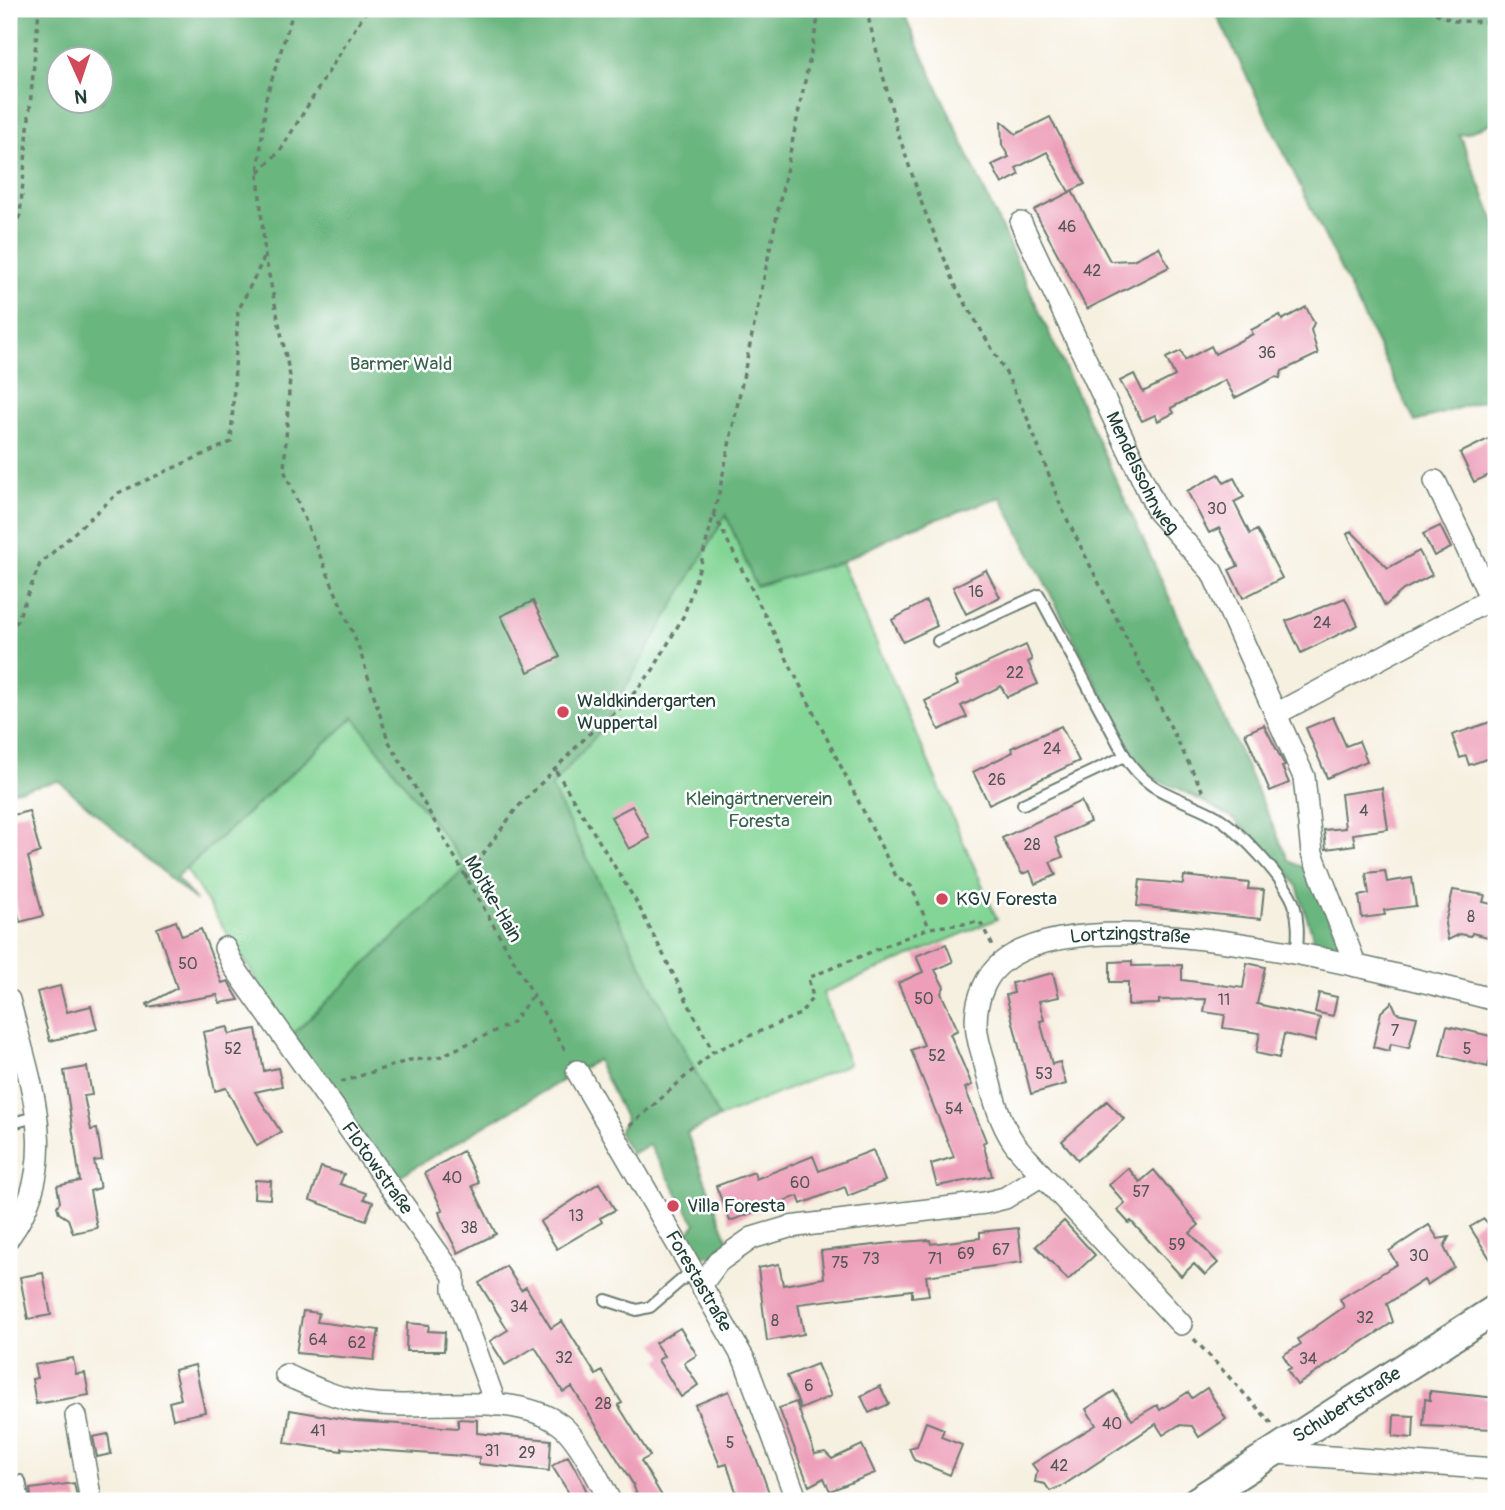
<svg xmlns="http://www.w3.org/2000/svg" width="1505" height="1510" viewBox="0 0 1505 1510" font-family="Pangolin,sans-serif">
	<style>
		.green { fill: #83d596; stroke: #518965; stroke-width: 2 }
		.forest { fill: #6ab67f; stroke: #447a5a; stroke-width: 2; fill-rule: evenodd }
		.building { fill: #ed9fb9 }
		.lines { fill: none; stroke-linecap: round; stroke-linejoin: round }
		.service-casing { stroke: #6a7c70; stroke-width: 14 }
		.minor-casing { stroke: #6a7c70; stroke-width: 24 }
		.tertiary-casing { stroke: #6a7c70; stroke-width: 32 }
		.path { stroke: #6a7c70; stroke-width: 3.5; stroke-dasharray: 5 5; stroke-linecap: butt }
		.service { stroke: #fff; stroke-width: 10 }
		.minor { stroke: #fff; stroke-width: 21 }
		.tertiary { stroke: #fff; stroke-width: 28 }
		.poi-dot { fill: #d1495b; stroke: #fff; stroke-width: 2.5 }
		.labels { text-anchor: middle; dominant-baseline: central; stroke-width: 5; stroke-linejoin: round; paint-order: stroke }
		.number-label { font-size: 16px; fill: #525655 }
		.park-label { font-size: 19px; fill: #38634c; stroke: #fff }
		.street-label { font-size: 19px; fill: #1f3d34; stroke: #fff }
		.poi-label { font-size: 19px; fill: #1f3d34; stroke: #fff; text-anchor: start }
	</style>
	<rect width="100%" height="100%" fill="#fff"/>
	<filter id="ink" filterUnits="userSpaceOnUse"><feTurbulence type="fractalNoise" baseFrequency=".0143" numOctaves="2"/><feDisplacementMap in="SourceGraphic" scale="14" xChannelSelector="R" yChannelSelector="G"/><feConvolveMatrix kernelMatrix="1 2 1 2 8 2 1 2 1" color-interpolation-filters="sRGB"/></filter>
	<filter id="wash" filterUnits="userSpaceOnUse"><feTurbulence type="fractalNoise" baseFrequency=".00686" numOctaves="4" result="noise"/><feDisplacementMap in="SourceGraphic" scale="28" xChannelSelector="R" yChannelSelector="G"/><feGaussianBlur stdDeviation="1.57" result="paint"/><feColorMatrix in="noise" values="0 0 0 0 0 0 0 0 0 0 0 0 0 0 0 0 0 1.4 0 .05"/><feComposite in="paint" operator="in"/></filter>
	<g filter="url(#wash)">
		<rect width="100%" height="100%" fill="#f6f0e0"/>
		<path class="green" d="M726 514 756 586 841 562 997 919 823 993 849 1064 719 1118 551 787 600 731Z
			M354 717 467 867 292 1035 186 869Z"/>
		<path class="forest" d="M9 9H911L905 16 1289 861 1310 871 1342 946 1314 940 1297 886 1284 867 1233 818 1180 789 1158 781 1136 761 1001 497 908 529 841 562 756 586 726 515 600 731 551 787 719 1118 687 1133 730 1246C708 1262 698 1259 682 1239L696 1224 649 1145 631 1154 618 1132 626 1120 597 1060 393 1180 292 1035 467 867 354 717 176 877 196 901 59 781 9 792ZM60 60H102V102H60Z
			M1214 9H1496V121L1465 134H1459L1496 224V396L1415 422Z"/>
		<g id="blocks">
			<path class="building" d="M1050 117 1085 184 1069 192 1047 152 1016 168 1019 175 1002 184 992 165 1009 157 1002 145 1001 121 1016 134Z
				M1072 191 1110 261 1133 260 1159 247 1169 267 1087 309 1034 210Z
				M1306 307 1314 323 1311 330 1318 354 1282 371 1280 378 1275 377 1235 398 1225 380 1171 408 1174 413 1158 421 1155 415 1142 421 1120 381 1134 374 1143 392 1175 376 1166 358 1181 351 1185 360 1211 346 1215 354 1253 334 1251 330 1280 315 1282 320Z
				M1496 435V472L1474 482 1460 453Z
				M1219 474 1224 483 1234 478 1244 497 1234 502 1250 534 1257 530 1282 578 1243 598 1229 570 1238 566 1219 528 1209 533 1187 491Z
				M1440 526 1451 548 1434 556 1423 534Z
				M1351 531 1388 568 1419 551 1432 575 1403 590 1385 606 1347 534Z
				M986 570 1000 597 966 614 953 587Z
				M1345 598 1358 625 1301 653 1286 621Z
				M533 601 560 657 528 672 501 616Z
				M926 601 937 626 903 642 892 620Z
				M1026 645 1032 660 1028 662 1038 684 1007 697 1001 686 961 706 967 717 939 730 925 701 958 685 955 678Z
				M1333 717 1346 746 1359 741 1367 761 1327 778 1306 728Z
				M1496 720V756L1469 765 1466 756 1460 758 1452 735Z
				M1264 725 1285 766 1282 767 1289 783 1270 791 1245 733Z
				M1061 726 1079 761 989 804 973 772 1013 752 1011 748Z
				M1382 788 1388 829 1353 834 1355 845 1326 849 1324 830 1345 828 1341 794Z
				M1081 801 1090 822 1055 838 1063 857 1050 862 1056 875 1035 884 1030 871 1022 874 1002 838Z
				M632 806 650 838 629 849 611 817Z
				M29 811 40 852 28 857 43 916 20 922 9 877V816Z
				M1385 871 1387 882 1412 878 1416 906 1384 910 1385 915 1362 918 1359 896 1369 894 1366 873Z
				M1184 876 1249 883 1248 889 1264 890 1261 919 1137 906 1140 880 1183 884Z
				M1453 890 1485 895 1483 902 1496 905V939L1472 933 1471 936 1460 934 1448 940 1445 924Z
				M176 921 182 936 201 929 222 983 228 981 239 1000 220 1003 217 995 148 1007 147 1004 177 988 157 928Z
				M946 944 953 962 935 970 944 987 941 993 958 1030 950 1034 972 1085 965 1088 986 1141 983 1143 992 1176 937 1186 931 1164 954 1157 911 1050 924 1045 898 983 923 972 916 956Z
				M1132 961V966L1182 965V980L1243 988 1247 963 1265 967 1257 1004 1320 1018 1315 1041 1284 1034 1279 1058 1256 1053 1260 1033 1223 1028 1225 1015 1204 1012 1206 999 1159 1000V1004L1128 1005V982H1110V962Z
				M1053 973 1059 997 1039 1001 1044 1020 1040 1021 1052 1064 1060 1062 1066 1084 1031 1094 1006 995 1014 993 1012 983Z
				M60 986 67 1012 91 1006 97 1029 50 1041 37 992Z
				M1319 993 1337 997 1333 1016 1315 1012Z
				M1392 1002 1397 1013 1417 1017 1409 1048 1391 1044 1389 1051 1373 1047 1381 1012Z
				M1447 1026 1495 1037 1488 1067 1440 1055Z
				M228 1027 229 1034 256 1029 264 1071 278 1068 282 1086 255 1092 281 1132 257 1146 226 1088 215 1091 203 1032Z
				M87 1067 92 1095 84 1096 91 1130 97 1129 102 1160 94 1161 100 1188 90 1191 97 1228 73 1233 68 1219 59 1213 57 1206 60 1202 57 1186 80 1181 64 1071Z
				M1107 1101 1124 1119 1078 1160 1062 1141Z
				M873 1150 885 1181 848 1196 845 1187 801 1204 798 1196 730 1221 716 1186 754 1172 756 1179 813 1156 819 1171Z
				M463 1151 479 1183 472 1186 496 1234 458 1253 442 1221 439 1212 443 1211 425 1173Z
				M321 1167 344 1174 340 1184 366 1193 364 1199 373 1202 366 1220 310 1200Z
				M1128 1168 1140 1182 1154 1170 1199 1225 1190 1233 1218 1263 1205 1275 1194 1264 1181 1276 1131 1221 1129 1223 1117 1210 1125 1203 1109 1185Z
				M255 1180 271 1181 270 1199 254 1198Z
				M599 1183 615 1210 600 1218 602 1222 557 1249 540 1222Z
				M1484 1219 1496 1231V1268L1470 1227Z
				M1064 1221 1095 1255 1068 1280 1036 1246Z
				M1429 1225 1438 1239 1449 1237 1444 1247 1454 1267 1427 1285 1424 1280 1387 1304 1393 1322 1297 1385 1287 1370 1291 1368 1283 1355 1301 1344 1298 1339 1344 1307 1340 1299 1397 1264 1389 1251Z
				M1018 1228 1022 1262 926 1276 929 1295 912 1297V1290L798 1304 804 1334 767 1341 758 1268 779 1264 783 1285 824 1278 821 1251 901 1242 930 1240 931 1244 980 1238V1232Z
				M506 1266 521 1290 526 1287 551 1328 562 1321 596 1375 602 1371 622 1403 618 1405 650 1456 641 1461 665 1501H639L633 1484 572 1387 563 1392 535 1347 505 1365 490 1341 508 1330 479 1283Z
				M43 1273 51 1315 28 1319 20 1277Z
				M303 1311 319 1313 317 1322 379 1330 374 1360 296 1353Z
				M407 1323 429 1325 428 1331 445 1332 444 1351H406Z
				M680 1328 697 1355 684 1363 698 1385 681 1397 658 1360 664 1356 655 1343Z
				M73 1358 76 1374 85 1373 89 1395 36 1404 32 1379 37 1378 34 1365Z
				M817 1364 831 1396 801 1409 787 1376Z
				M195 1365 205 1412 173 1419 169 1402 181 1399 174 1370Z
				M880 1386 889 1404 869 1413 861 1396Z
				M1207 1388 1226 1419 1199 1437 1192 1426 1179 1425 1163 1435 1156 1424 1062 1486 1050 1491 1045 1484 1035 1482 1037 1471 1032 1464 1096 1425 1086 1409 1114 1391 1132 1420 1157 1405 1160 1410 1188 1392 1192 1398Z
				M729 1391 762 1473 772 1501H739L727 1464 720 1466 695 1405Z
				M1430 1391 1496 1398 1495 1429 1423 1426 1425 1399 1430 1400Z
				M796 1402 815 1454 825 1452 832 1459 862 1445 875 1473 830 1491 824 1478 809 1486 779 1408Z
				M290 1410 355 1421 458 1428V1419L477 1420V1433L551 1440 549 1471 479 1464V1457L342 1448V1451L285 1443Z
				M1394 1415 1414 1416 1413 1438 1393 1436Z
				M926 1422 944 1429 941 1437 962 1445 950 1475 914 1460 909 1448 917 1446Z
				M108 1434 111 1454 97 1457 93 1437Z
				M568 1456 581 1479 591 1501H574L552 1466Z
				M74 1483 78 1501H32L30 1489Z"/>
		</g>
	</g>
	<g filter="url(#ink)">
		<use href="#blocks" fill-opacity="0" stroke="#6a7c70" stroke-width="2"/>
		<g class="lines">
			<g class="service-casing">
				<path id="service" d="M938 641 1039 595 1125 756
					M1023 804 1125 756C1148 794 1176 795 1212 814 1236 826 1285 879 1294 904 1299 921 1298 935 1297 952
					M9 1124 38 1116
					M606 1300 637 1310 650 1307 693 1270
					M20 1481 24 1501"/>
			</g>
			<g class="minor-casing">
				<g id="minor">
					<path id="s1" d="M1021 223 1158 512 1212 572 1304 777 1312 853 1356 966"/>
					<path d="M1276 714 1491 599 1435 481"/>
					<path id="s2" d="M225 948 234 967 454 1276V1290L496 1405"/>
					<path d="M9 1000C29 1080 64 1163 9 1237"/>
					<path id="s3" d="M577 1071 745 1361 797 1501"/>
					<path d="M1042 1175 1181 1324"/>
					<path id="s4" d="M702 1284 718 1262 752 1238 789 1227 985 1203 1005 1198 1042 1175C1033 1164 1022 1154 1014 1143 994 1114 989 1075 979 1043 974 1023 975 1005 984 986 1034 872 1404 977 1496 1000"/>
					<path d="M286 1375C309 1385 331 1396 356 1401 417 1414 510 1387 561 1425 579 1439 599 1480 610 1501"/>
					<path d="M76 1416 91 1501"/>
					<path d="M1276 1453 1496 1469"/>
				</g>
			</g>
			<g class="tertiary-casing">
				<g id="tertiary">
					<path id="s5" d="M1197 1501 1496 1309"/>
				</g>
			</g>
			<path class="path" d="M294 9 266 98 258 174 265 256 290 376 284 470 359 648 388 740 567 1054
				M866 9 897 130 923 207 957 289 1005 371 1029 422 1061 507 1204 794
				M1426 9 1454 21 1496 22
				M259 172 280 151 367 9
				M9 237 20 215 39 9
				M714 514 897 878 911 886 929 927
				M9 631 15 626 40 564 118 493 231 442 238 311 264 258
				M556 771 637 903 713 1052
				M465 879 516 809 589 734 624 705 653 670 684 615 701 563 719 493 820 9
				M341 1082 410 1060 437 1058 512 1023 533 995
				M630 1126 713 1052 800 1014 813 997 808 978 929 928 980 922 994 948
				M1194 1339 1274 1426"/>
			<use href="#service" class="service"/>
			<use href="#minor" class="minor"/>
			<use href="#tertiary" class="tertiary"/>
		</g>
	</g>
	<g class="poi-dot">
		<circle cx="563" cy="712" r="7"/>
		<circle cx="942" cy="899" r="7"/>
		<circle cx="673" cy="1206" r="7"/>
	</g>
	<g class="labels">
		<g class="number-label">
			<text x="1067" y="227">46</text>
			<text x="1092" y="271">42</text>
			<text x="1267" y="353">36</text>
			<text x="1217" y="509">30</text>
			<text x="976" y="592">16</text>
			<text x="1322" y="623">24</text>
			<text x="1015" y="673">22</text>
			<text x="1052" y="749">24</text>
			<text x="997" y="780">26</text>
			<text x="1364" y="811">4</text>
			<text x="1032" y="845">28</text>
			<text x="1471" y="917">8</text>
			<text x="188" y="964">50</text>
			<text x="924" y="999">50</text>
			<text x="1224" y="1000">11</text>
			<text x="1395" y="1031">7</text>
			<text x="233" y="1049">52</text>
			<text x="1467" y="1049">5</text>
			<text x="937" y="1056">52</text>
			<text x="1044" y="1074">53</text>
			<text x="954" y="1109">54</text>
			<text x="452" y="1178">40</text>
			<text x="800" y="1183">60</text>
			<text x="1141" y="1192">57</text>
			<text x="576" y="1216">13</text>
			<text x="469" y="1228">38</text>
			<text x="1177" y="1245">59</text>
			<text x="1001" y="1250">67</text>
			<text x="966" y="1254">69</text>
			<text x="1419" y="1256">30</text>
			<text x="871" y="1259">73</text>
			<text x="935" y="1259">71</text>
			<text x="840" y="1263">75</text>
			<text x="519" y="1307">34</text>
			<text x="1365" y="1318">32</text>
			<text x="775" y="1321">8</text>
			<text x="318" y="1340">64</text>
			<text x="357" y="1343">62</text>
			<text x="564" y="1358">32</text>
			<text x="1308" y="1359">34</text>
			<text x="809" y="1386">6</text>
			<text x="603" y="1404">28</text>
			<text x="1112" y="1424">40</text>
			<text x="318" y="1431">41</text>
			<text x="730" y="1443">5</text>
			<text x="492" y="1451">31</text>
			<text x="527" y="1453">29</text>
			<text x="1059" y="1466">42</text>
		</g>
		<g class="park-label">
			<text x="401" y="364">Barmer Wald</text>
			<text x="759" y="799">Kleingärtnerverein<tspan x="759" dy="22">Foresta</tspan></text>
		</g>
		<g class="street-label">
			<text stroke="none"><textPath href="#s1" startOffset="278">Mendelssohnweg</textPath></text>
			<text transform="translate(493 899) rotate(60)">Moltke-Hain</text>
			<text stroke="none"><textPath href="#s4" startOffset="740">Lortzingstraße</textPath></text>
			<text stroke="none"><textPath href="#s2" startOffset="268">Flotowstraße</textPath></text>
			<text stroke="none"><textPath href="#s3" startOffset="243">Forestastraße</textPath></text>
			<text stroke="none"><textPath href="#s5" startOffset="178">Schubertstraße</textPath></text>
		</g>
		<g class="poi-label">
			<text x="577" y="701">Waldkindergarten<tspan x="577" dy="22">Wuppertal</tspan></text>
			<text x="956" y="899">KGV Foresta</text>
			<text x="687" y="1206">Villa Foresta</text>
		</g>
	</g>
	<rect width="1505" height="1510" fill="none" stroke="#fff" stroke-width="35"/>
	<g transform="translate(80 80) rotate(177)"><circle r="33" fill="#ffffff" stroke="#a5b1ae" stroke-width="2"/>
	<path d="M0-5L12 26L0 18L-12 26Z" fill="#d1495b"/>
	<text y="-10" font-size="19" font-weight="bold" text-anchor="middle" fill="#1f3d34">N</text>
	</g>
</svg>
